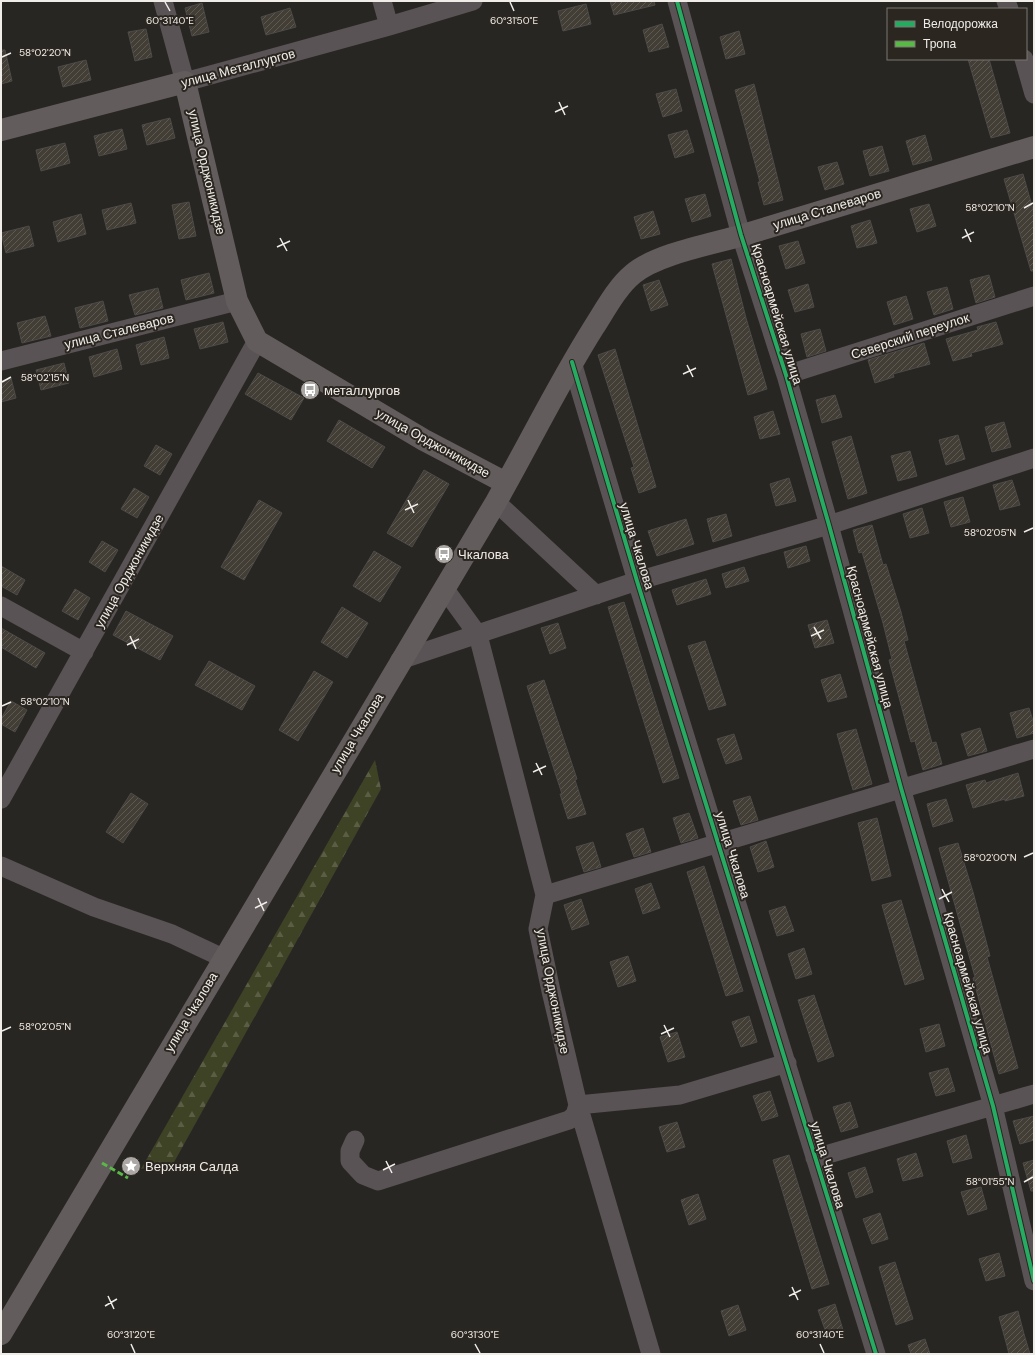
<svg xmlns="http://www.w3.org/2000/svg" width="1035" height="1355" viewBox="0 0 1035 1355" font-family="'DM Sans',sans-serif">
	<style>
		.forest { fill: url(#forest-firs) }
		.building { fill: url(#building-hatch); stroke: #4d4b48 }
		.lines { fill: none; stroke-linecap: round; stroke-linejoin: round }
		.minor { stroke: #595355; stroke-width: 19 }
		.major { stroke: #635c5d; stroke-width: 22 }
		.quiet { stroke: #58b947; stroke-width: 3; stroke-dasharray: 6 3; stroke-linecap: butt }
		.cycleway-casing { stroke: #2b2620; stroke-width: 6 }
		.cycleway { stroke: #26ab63; stroke-width: 4 }
		.ticks { fill: none; stroke: #f0ede9; stroke-width: 1.5 }
		.labels { text-anchor: middle; dominant-baseline: central; stroke-width: 4; stroke-linejoin: round; paint-order: stroke }
		.street-label { font-size: 13px; fill: #f0ede9; stroke: #2b2620 }
		.poi-label { font-size: 13px; fill: #f0ede9; stroke: #2b2620; text-anchor: start }
		.ticks-label { font-size: 10px; text-anchor: middle; fill: #f0ede9; stroke: #2b2620; stroke-width: 4; stroke-linejoin: round; paint-order: stroke }
	</style>
	<defs>
		<pattern id="forest-firs" width="22" height="20" patternUnits="userSpaceOnUse"><rect width="22" height="20" fill="#3f4325"/><path d="M5 1l3.5 6h-7zM16 11l3.5 6h-7z" fill="#5b5e45"/></pattern>
		<pattern id="building-hatch" width="6" height="6" patternUnits="userSpaceOnUse"><rect width="6" height="6" fill="#423d35"/><path d="M-1 1l2-2M0 6l6-6M5 7l2-2" fill="none" stroke="#5e5952"/></pattern>
	</defs>
	<rect width="100%" height="100%" fill="#282623"/>
	<path class="forest" d="M375 760 381 789 173 1164 141 1169Z"/>
	<path class="building" d="M610 1H654L655 5 614 15Z
		M202 3 209 32 192 36 185 8Z
		M586 4 591 24 563 31 558 11Z
		M290 8 296 27 266 35 261 17Z
		M662 24 669 47 649 52 643 30Z
		M146 29 152 57 135 61 128 32Z
		M739 31 745 54 726 59 720 37Z
		M1 50H5L12 81 1 84Z
		M968 59H989L1010 133 991 138Z
		M86 60 91 80 63 87 58 67Z
		M754 84 783 200 764 205 758 182H760L735 90Z
		M676 89 682 111 663 117 656 94Z
		M170 118 175 138 147 145 142 125Z
		M122 129 127 149 99 156 94 136Z
		M687 130 694 152 675 158 668 135Z
		M925 135 932 160 913 165 906 141Z
		M65 143 70 163 41 171 36 150Z
		M882 146 889 171 870 176 863 151Z
		M837 162 844 184 825 190 818 167Z
		M1023 174 1034 213V271H1031L1004 179Z
		M705 194 711 216 692 222 685 199Z
		M189 202 196 236 179 239 172 205Z
		M131 203 136 223 107 230 102 210Z
		M929 204 936 226 917 232 910 209Z
		M653 211 660 234 641 239 634 217Z
		M81 214 86 234 58 242 53 222Z
		M870 220 877 243 857 248 851 226Z
		M29 226 34 246 6 253 1 233Z
		M798 241 805 263 786 269 779 246Z
		M731 259 746 318 767 389 748 395 712 264Z
		M209 273 214 293 186 300 181 280Z
		M989 275 995 297 976 303 970 280Z
		M659 280 668 305 651 311 643 285Z
		M808 284 814 307 795 312 788 290Z
		M947 287 953 309 934 315 927 292Z
		M158 288 163 308 135 315 129 295Z
		M906 296 913 319 894 325 887 302Z
		M103 301 108 321 80 328 75 308Z
		M45 316 51 336 22 343 17 323Z
		M223 322 228 342 200 349 194 329Z
		M996 322 1003 344 971 353 972 356 953 361 946 339 978 330 977 327Z
		M820 329 826 351 807 357 801 334Z
		M164 337 169 358 141 365 136 345Z
		M924 343 930 364 893 374 894 377 875 383 868 360Z
		M117 349 122 369 94 377 89 357Z
		M615 349 656 487 639 493 631 468 634 467 598 355Z
		M64 363 69 383 41 390 36 370Z
		M258 373 304 398 291 420 245 394Z
		M11 378 16 398 1 402V381Z
		M835 395 842 417 822 423 816 400Z
		M773 411 780 434 760 439 754 417Z
		M339 420 385 447 372 468 327 441Z
		M1004 422 1011 447 992 452 985 427Z
		M958 435 965 459 946 465 939 440Z
		M851 436 867 493 848 499 832 442Z
		M156 445 172 454 160 475 144 466Z
		M910 451 917 476 898 481 891 456Z
		M424 470 449 484 412 547 387 533Z
		M789 478 796 501 776 506 770 484Z
		M1012 480 1020 505 1000 510 993 485Z
		M134 488 149 497 137 518 121 509Z
		M963 497 970 522 951 527 944 502Z
		M259 500 282 513 244 580 221 567Z
		M922 508 929 533 910 538 903 514Z
		M726 514 732 536 713 542 707 519Z
		M686 519 694 544 657 556 648 531Z
		M872 525 883 565 886 564 901 612 908 640 904 641 932 743 936 742 942 764 923 770 915 741 911 742 889 660 892 659 883 623 862 552 859 553 853 530Z
		M102 541 118 550 105 572 89 562Z
		M806 546 810 561 788 568 784 552Z
		M374 551 401 567 380 602 353 586Z
		M1 566 25 580 17 595 1 586Z
		M744 567 749 581 726 588 722 574Z
		M706 579 711 594 677 605 672 590Z
		M75 589 90 598 78 620 62 611Z
		M624 602 679 778 663 783 608 607Z
		M342 607 368 623 347 658 321 642Z
		M126 611 173 636 160 660 113 635Z
		M827 620 834 643 815 648 808 625Z
		M558 623 566 648 550 654 541 628Z
		M1 628 45 653 36 668 1 647Z
		M705 641 726 705 709 710 688 646Z
		M209 661 255 686 242 710 195 685Z
		M314 671 333 682 298 741 279 730Z
		M840 674 847 697 828 702 821 680Z
		M544 680 577 779 575 780 586 814 568 819 560 794H562L527 686Z
		M11 701 27 710 15 732 1 724V719Z
		M1029 708 1034 724V733L1017 738 1010 713Z
		M980 728 987 751 968 756 961 734Z
		M856 729 872 784 853 790 837 734Z
		M734 734 742 759 726 764 717 739Z
		M1018 773 1024 796 1005 801V799L973 808 966 785 985 780 986 783Z
		M131 793 148 804 123 843 106 832Z
		M750 796 758 820 741 825 733 801Z
		M946 799 953 821 933 827 927 804Z
		M689 813 698 838 681 843 673 818Z
		M877 818 891 876 872 881 858 823Z
		M643 828 651 852 634 857 626 834Z
		M766 841 774 867 758 872 750 847Z
		M593 842 601 867 584 872 576 847Z
		M958 843 973 892 990 956 987 957 1018 1068 999 1074 973 978 975 977 939 848Z
		M704 866 743 991 726 996 687 872Z
		M651 883 660 908 643 914 635 889Z
		M581 899 589 924 572 930 564 905Z
		M901 900 924 979 905 985 882 905Z
		M785 906 794 931 777 936 769 911Z
		M804 948 812 974 796 979 788 954Z
		M628 956 636 981 618 987 610 962Z
		M814 995 834 1056 818 1062 798 1000Z
		M749 1016 757 1042 741 1047 732 1022Z
		M939 1024 945 1046 926 1052 920 1029Z
		M677 1032 685 1057 668 1062 660 1037Z
		M948 1068 955 1091 936 1096 929 1073Z
		M770 1091 778 1116 762 1121 753 1096Z
		M850 1102 858 1127 841 1132 833 1107Z
		M1034 1116V1140L1020 1144 1013 1121Z
		M677 1122 685 1147 667 1152 659 1127Z
		M966 1135 972 1158 953 1163 947 1141Z
		M916 1153 923 1176 903 1181 897 1159Z
		M789 1155 829 1284 812 1289 773 1160Z
		M1034 1160V1191H1031L1023 1163Z
		M865 1167 873 1192 856 1198 848 1173Z
		M981 1187 987 1209 968 1215 961 1192Z
		M698 1194 706 1219 689 1225 681 1200Z
		M880 1213 888 1239 872 1244 863 1219Z
		M999 1253 1005 1276 986 1281 979 1259Z
		M895 1262 913 1319 896 1325 879 1267Z
		M835 1304 843 1330 827 1335 818 1310Z
		M738 1305 746 1330 729 1336 721 1311Z
		M1018 1311 1024 1334 1030 1354H1009L1007 1346 999 1317Z
		M925 1339 930 1354H911L908 1345Z"/>
	<g class="lines">
		<path class="minor" d="M163 1 185 82 389 26 473 1
			M382 1 389 26
			M677 1 741 235 786 375 829 525 901 788 993 1106 1034 1281
			M1006 1 1009 9
			M1024 59 1034 94
			M1 361 237 301
			M572 362 637 581 876 1354
			M786 375 1034 296
			M496 502 596 595
			M444 588 478 635 545 895 538 929 551 991 578 1105 651 1354
			M1 606 84 652
			M400 660 637 581 829 525 1034 458
			M1 799 257 341
			M1 866 94 907 172 934 223 958
			M545 895 1034 749
			M355 1140 350 1151V1161L363 1175 378 1181 569 1120 575 1115 578 1105 680 1095 787 1063
			M815 1158 1034 1094"/>
		<path class="major" d="M1 130 185 82 237 301 257 341 424 440 506 483
			M1 1334 496 502C529 444 558 384 594 327 605 310 617 287 633 274 656 254 712 244 743 235 840 206 937 176 1034 147"/>
		<path class="quiet" d="M102 1163 128 1178"/>
		<g class="cycleway-casing">
			<path id="cycleway" d="M677 1 741 235 786 375 829 525 901 788 993 1106 1034 1281
				M572 362 637 581 876 1354"/>
		</g>
		<use href="#cycleway" class="cycleway"/>
	</g>
	<path class="ticks" d="M165 2 170 11M510 2 514 11M2 57 11 53M559 102 565 115M555 112 568 106M1024 208 1033 203M965 229 971 242M280 238 287 251M962 238 974 232M277 247 290 241M687 365 693 377M683 374 696 368M2 382 11 377M408 500 414 513M405 510 418 504M1024 532 1033 528M814 627 821 639M130 636 136 649M811 636 824 630M127 645 139 639M2 706 11 702M536 763 542 775M533 772 546 766M1024 857 1033 853M942 889 949 902M258 898 264 911M939 899 952 892M255 908 267 902M664 1025 670 1037M2 1031 11 1027M661 1034 674 1028M386 1161 392 1173M383 1170 395 1164M1024 1182 1033 1177M792 1287 798 1300M108 1296 114 1309M789 1296 801 1290M105 1306 117 1299M131 1344 135 1353M475 1344 480 1353M820 1344 824 1353"/>
	<defs>
		<g id="bus-disc" transform="scale(1)"><circle r="9.5" fill="#aaa7a4" stroke="#2b2620"/><path d="M-5-6H5V4H4V6H2V4H-2V6H-4V4H-5ZM-3.5-4V0h7V-4ZM-3.5 1.2v1.5H-2V1.2ZM2 1.2v1.5H3.5V1.2Z" fill="#fff"/></g>
		<g id="sight-disc" transform="scale(1)"><circle r="9.5" fill="#aaa7a4" stroke="#2b2620"/><path d="M0-6L1.8-2.2L6-1.7L2.9 1.2L3.7 5.4L0 3.3L-3.7 5.4L-2.9 1.2L-6-1.7L-1.8-2.2Z" fill="#fff"/></g>
	</defs>
	<g fill-rule="evenodd">
		<use href="#bus-disc" x="310" y="390"/>
		<use href="#bus-disc" x="444" y="554"/>
		<use href="#sight-disc" x="131" y="1166"/>
	</g>
	<g class="labels">
		<g class="street-label">
			<text transform="translate(238 68) rotate(-15)">улица Металлургов</text>
			<text transform="translate(207 172) rotate(77)">улица Орджоникидзе</text>
			<text transform="translate(827 209) rotate(-17)">улица Сталеваров</text>
			<text transform="translate(777 314) rotate(73)">Красноармейская улица</text>
			<text transform="translate(119 331) rotate(-14)">улица Сталеваров</text>
			<text transform="translate(910 336) rotate(-18)">Северский переулок</text>
			<text transform="translate(433 443) rotate(29)">улица Орджоникидзе</text>
			<text transform="translate(637 546) rotate(73)">улица Чкалова</text>
			<text transform="translate(129 571) rotate(-61)">улица Орджоникидзе</text>
			<text transform="translate(870 637) rotate(75)">Красноармейская улица</text>
			<text transform="translate(357 733) rotate(-59)">улица Чкалова</text>
			<text transform="translate(733 855) rotate(73)">улица Чкалова</text>
			<text transform="translate(968 983) rotate(74)">Красноармейская улица</text>
			<text transform="translate(553 991) rotate(79)">улица Орджоникидзе</text>
			<text transform="translate(191 1012) rotate(-59)">улица Чкалова</text>
			<text transform="translate(828 1165) rotate(73)">улица Чкалова</text>
		</g>
		<g class="poi-label">
			<text x="324" y="390">металлургов</text>
			<text x="458" y="554">Чкалова</text>
			<text x="145" y="1166">Верхняя Салда</text>
		</g>
	</g>
	<g class="ticks-label">
		<text x="170" y="24">60°31'40"E</text>
		<text x="514" y="24">60°31'50"E</text>
		<text x="45" y="56">58°02'20"N</text>
		<text x="990" y="211">58°02'10"N</text>
		<text x="45" y="381">58°02'15"N</text>
		<text x="990" y="536">58°02'05"N</text>
		<text x="45" y="705">58°02'10"N</text>
		<text x="990" y="861">58°02'00"N</text>
		<text x="45" y="1030">58°02'05"N</text>
		<text x="990" y="1185">58°01'55"N</text>
		<text x="131" y="1338">60°31'20"E</text>
		<text x="475" y="1338">60°31'30"E</text>
		<text x="820" y="1338">60°31'40"E</text>
	</g>
	<rect width="1035" height="1355" fill="none" stroke="#f0ede9" stroke-width="4"/>
	<rect x="887" y="8" width="140" height="52" fill="#2b2620" stroke="#7a7670"/>
	<rect x="895" y="21" width="20" height="6" fill="#26ab63" stroke="#7a7670"/>
	<text x="923" y="28" font-size="12" fill="#f0ede9">Велодорожка</text>
	<rect x="895" y="41" width="20" height="6" fill="#58b947" stroke="#7a7670"/>
	<text x="923" y="48" font-size="12" fill="#f0ede9">Тропа</text>
</svg>
